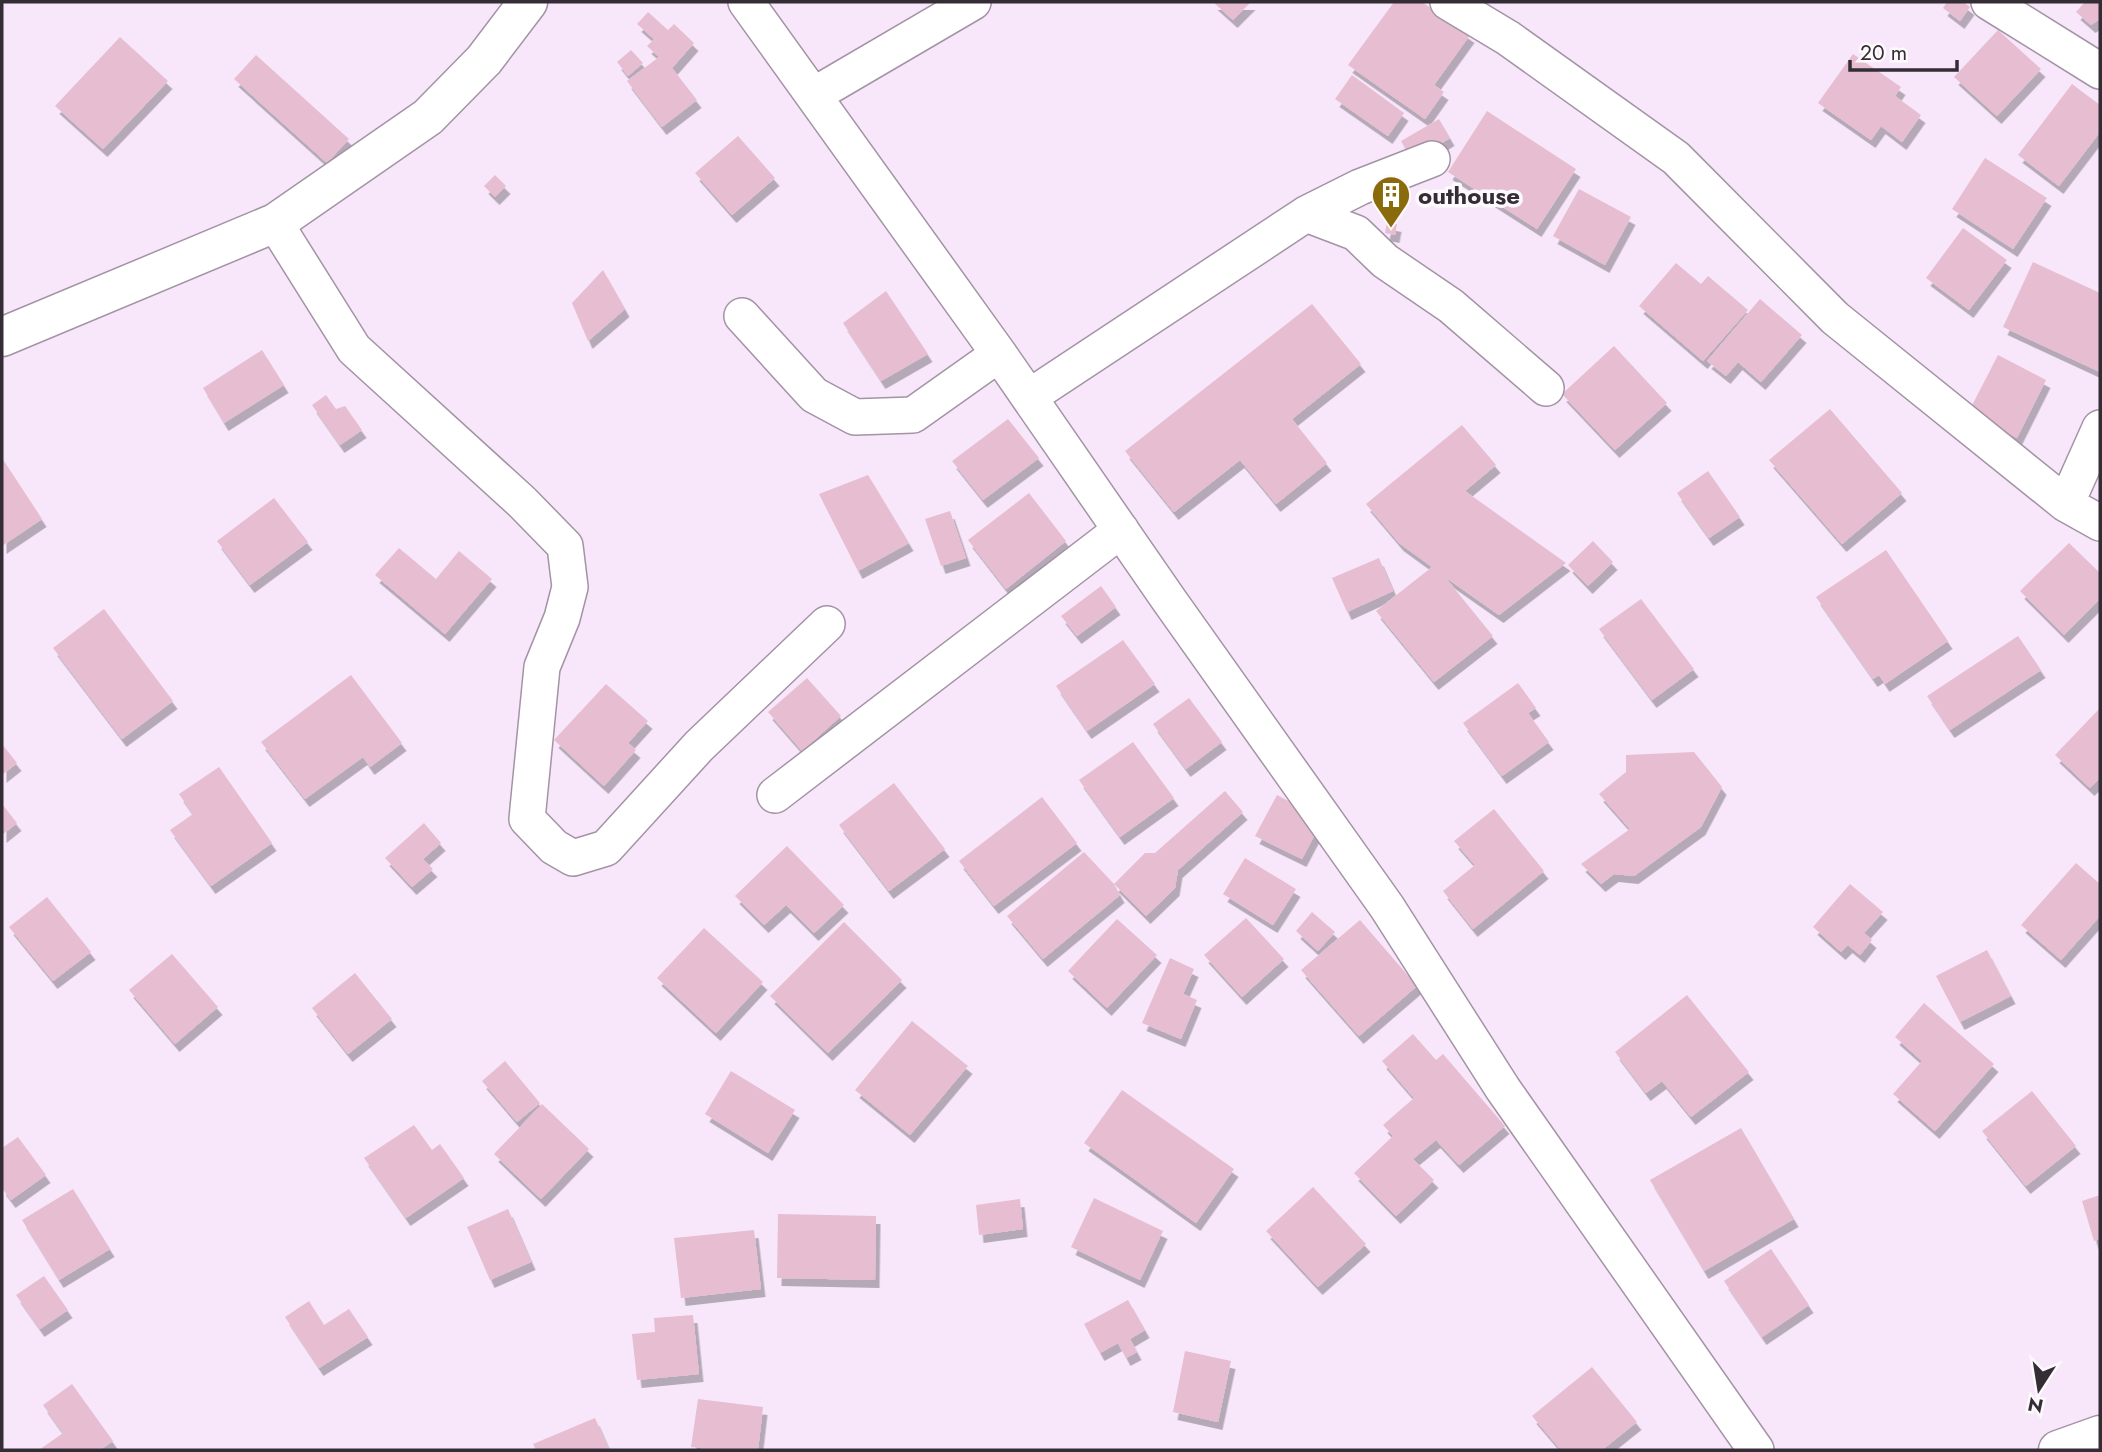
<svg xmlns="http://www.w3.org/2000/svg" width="2102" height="1452" viewBox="0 0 2102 1452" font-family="Jost,sans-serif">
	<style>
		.building { fill: #e7bdd1; filter: url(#shadow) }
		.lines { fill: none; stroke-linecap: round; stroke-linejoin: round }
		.minor-casing { stroke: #a393a5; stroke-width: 38 }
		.tertiary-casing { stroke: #a393a5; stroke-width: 41 }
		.secondary-casing { stroke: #a393a5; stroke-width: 41 }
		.minor { stroke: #fff; stroke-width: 35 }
		.tertiary { stroke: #fff; stroke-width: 38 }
		.secondary { stroke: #fff; stroke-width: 38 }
		.labels { text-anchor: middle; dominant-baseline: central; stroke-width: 7; stroke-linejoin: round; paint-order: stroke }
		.poi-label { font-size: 24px; font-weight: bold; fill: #342d35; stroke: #fdf9fd; text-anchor: start }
	</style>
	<defs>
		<filter id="shadow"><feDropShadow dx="4.5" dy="8" stdDeviation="0" flood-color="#0004"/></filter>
	</defs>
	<rect width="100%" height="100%" fill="#f8e7fa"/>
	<path class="building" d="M1213 2H1251L1233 20Z
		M1394 2H1422L1470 35 1434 85 1444 92 1425 119 1348 65Z
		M1947 2H1963L1970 7 1960 21 1943 8Z
		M2085 2H2100V19L2091 25 2076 12Z
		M648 12 668 30 674 24 694 43 672 68 697 100 662 127 627 81 659 57 647 46 654 39 637 24Z
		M1998 30 2041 69 1997 116 1954 77Z
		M120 37 168 81 103 149 55 106Z
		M631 50 643 63 628 76 617 62Z
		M1853 54 1901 87 1895 96 1921 115 1902 142 1881 126 1871 140 1818 103Z
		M256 55 349 139 327 163 234 79Z
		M1352 75 1404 113 1388 136 1335 99Z
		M2072 84 2100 105V132L2059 186 2018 155Z
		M1487 111 1576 169 1537 229 1448 172Z
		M1439 119 1450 138 1412 161 1401 141Z
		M738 136 775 178 732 215 695 173Z
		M1985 158 2047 198 2013 249 1952 209Z
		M495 175 506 186 495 197 484 186Z
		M1579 189 1631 217 1605 265 1553 236Z
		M1387 222 1397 224 1395 235 1385 233Z
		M1963 228 2007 260 1969 310 1926 278Z
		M2033 262 2100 293V372L2003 327Z
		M1676 263 1701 284 1708 276 1748 310 1703 361 1639 306Z
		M603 270 625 309 588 341 572 303Z
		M886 291 928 354 881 381 843 323Z
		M1760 299 1802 335 1761 382 1738 362 1726 376 1707 361Z
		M1312 304 1361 364 1292 419 1327 463 1276 504 1240 460 1174 512 1125 451Z
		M1614 346 1667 403 1615 450 1562 394Z
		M262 350 284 385 224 423 203 388Z
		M1998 355 2046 380 2017 438 1968 413Z
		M326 395 336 409 345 406 362 430 340 445 312 405Z
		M1830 409 1902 493 1842 544 1769 460Z
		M1008 419 1039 458 983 500 952 461Z
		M1462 425 1496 465 1465 491 1566 563 1499 615 1445 577 1493 636 1434 682 1376 611 1432 567 1399 543 1366 504Z
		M2 458 42 519 2 546Z
		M1708 471 1740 517 1709 538 1677 493Z
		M868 475 909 543 858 571 819 494Z
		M1029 493 1066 541 1006 589 968 540Z
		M274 498 308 542 250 585 217 541Z
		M950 511 966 558 941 566 925 519Z
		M1593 541 1613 562 1588 586 1568 565Z
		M2069 543 2100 573V599L2064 635 2020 591Z
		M399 548 436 579 459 551 492 579 445 634 375 575Z
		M1886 550 1948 641 1885 684 1879 675 1873 679 1816 597Z
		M1379 558 1393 591 1347 612 1332 578Z
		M1101 586 1116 607 1077 636 1061 616Z
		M1641 599 1694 669 1652 700 1599 629Z
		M104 609 173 701 122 739 53 648Z
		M2018 636 2041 670 1950 730 1927 696Z
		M1123 640 1155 684 1087 731 1056 686Z
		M351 675 402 743 370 767 363 757 305 799 261 742Z
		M807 678 841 716 802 751 768 712Z
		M1518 683 1536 708 1528 713 1549 742 1502 776 1463 723Z
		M606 684 648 721 628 743 636 750 604 786 554 740Z
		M1189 698 1222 742 1186 769 1153 724Z
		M2100 708V778L2090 788 2055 755Z
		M1133 742 1174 798 1120 837 1079 780Z
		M2 744 17 763 2 775Z
		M1694 752 1722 787 1701 827 1634 876 1614 874 1601 884 1581 864 1630 829 1599 794 1626 772V755Z
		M219 767 272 843 211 886 170 830 193 814 179 794Z
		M894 783 945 849 889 891 839 825Z
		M1225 791 1243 812 1178 870 1175 888 1146 916 1114 884 1145 853H1155Z
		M1277 795 1323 819 1302 859 1255 836Z
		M1042 797 1077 843 994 906 959 861Z
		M2 804 17 823 2 835Z
		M1494 809 1544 871 1473 929 1443 891 1475 865 1454 841Z
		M424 823 441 843 423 859 433 869 412 887 385 858Z
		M787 846 844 905 814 933 786 905 764 925 735 896Z
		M1084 852 1114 884 1120 895 1043 959 1007 916Z
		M1245 858 1296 889 1273 925 1223 894Z
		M2076 863 2100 884V916L2061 960 2021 925Z
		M1850 884 1883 912 1864 933 1872 940 1860 955 1848 945 1841 952 1813 927Z
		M47 897 91 952 53 981 9 927Z
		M1312 912 1335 932 1318 951 1296 931Z
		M1246 918 1284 959 1242 997 1204 955Z
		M1117 919 1157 955 1107 1008 1068 971Z
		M1360 920 1417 986 1359 1036 1301 970Z
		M844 922 902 980 828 1053 770 996Z
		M704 928 763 982 716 1033 657 978Z
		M1987 950 2011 996 1960 1022 1936 976Z
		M172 954 218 1007 175 1044 129 990Z
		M1170 958 1194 969 1183 994 1197 1000 1181 1039 1142 1023Z
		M355 973 392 1019 348 1054 312 1008Z
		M1687 995 1749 1072 1691 1117 1662 1081 1646 1093 1615 1052Z
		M1924 1003 1994 1064 1935 1131 1893 1094 1922 1061 1895 1037Z
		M912 1021 968 1066 910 1135 855 1090Z
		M1413 1034 1436 1060 1443 1054 1505 1126 1459 1165 1436 1140 1413 1159 1434 1180 1396 1216 1354 1173 1393 1136 1383 1125 1414 1098 1382 1061Z
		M505 1061 540 1103 517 1122 482 1081Z
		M731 1071 795 1110 768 1153 705 1114Z
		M1122 1090 1234 1169 1196 1223 1084 1143Z
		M2032 1091 2076 1146 2026 1186 1982 1131Z
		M542 1104 589 1149 541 1199 494 1154Z
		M414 1125 432 1150 440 1144 464 1178 406 1218 364 1158Z
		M1741 1128 1794 1219 1704 1271 1650 1180Z
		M18 1137 46 1175 11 1200 2 1188V1148Z
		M1313 1187 1366 1244 1318 1287 1266 1231Z
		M73 1189 110 1249 59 1280 22 1220Z
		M2100 1195V1239L2094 1241 2082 1201Z
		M1094 1198 1163 1231 1140 1280 1071 1247Z
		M1020 1199 1023 1229 979 1235 976 1205Z
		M508 1209 531 1262 490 1280 467 1227Z
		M778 1214 876 1216 875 1280 777 1278Z
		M754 1230 761 1289 681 1298 674 1238Z
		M1771 1249 1809 1305 1762 1337 1724 1281Z
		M44 1276 68 1310 40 1329 16 1295Z
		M1128 1300 1145 1330 1130 1339 1137 1352 1126 1358 1118 1343 1100 1353 1084 1324Z
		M309 1301 324 1325 349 1309 368 1337 319 1368 285 1317Z
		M693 1315 699 1374 637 1380 632 1334 655 1332 654 1318Z
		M1185 1351 1231 1361 1218 1422 1173 1412Z
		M1592 1367 1637 1422 1602 1450H1561L1532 1416Z
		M72 1384 113 1441 100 1450H39L63 1433 43 1405Z
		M698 1399 763 1407 758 1450H719L691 1447Z
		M595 1418 609 1450H536L533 1444Z"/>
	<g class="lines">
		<g class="minor-casing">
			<path id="minor" d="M746 2 999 354 1169 600 1387 907 1503 1089 1756 1450
				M1448 2 1508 38 1676 158 1835 318 2066 504 2100 523
				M1989 2 2100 71
				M814 95 973 2
				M1306 214 1356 233 1385 261 1451 306 1546 388
				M275 223 354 349 522 502 565 546 570 587 562 618 542 667 527 819 554 847 573 858 606 848 699 746 827 624
				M742 316 814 395 855 417 913 415 999 354
				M1029 397 1306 214 1360 187 1432 159
				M2066 504 2100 428
				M775 795 1121 530"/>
		</g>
		<g class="tertiary-casing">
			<path id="tertiary" d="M2058 1450 2100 1435"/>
		</g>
		<g class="secondary-casing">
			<path id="secondary" d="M2 337 275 223 428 117 484 60 528 2"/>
		</g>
		<use href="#minor" class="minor"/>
		<use href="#tertiary" class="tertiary"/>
		<use href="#secondary" class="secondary"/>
	</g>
	<defs>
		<g id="building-pin" transform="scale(2.0125)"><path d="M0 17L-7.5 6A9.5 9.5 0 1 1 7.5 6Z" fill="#8a6b0b" stroke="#fdf9fd"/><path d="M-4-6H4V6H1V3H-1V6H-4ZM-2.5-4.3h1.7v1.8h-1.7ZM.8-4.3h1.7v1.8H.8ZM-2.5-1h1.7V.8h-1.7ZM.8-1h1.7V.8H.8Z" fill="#fff"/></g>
	</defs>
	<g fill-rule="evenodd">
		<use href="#building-pin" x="1391" y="195"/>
	</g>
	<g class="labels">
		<g class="poi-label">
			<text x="1418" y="195">outhouse</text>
		</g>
	</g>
	<rect width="2102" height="1452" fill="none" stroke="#342d35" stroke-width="7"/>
	<g transform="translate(2039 1389) rotate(192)" stroke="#fdf9fd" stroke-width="5" paint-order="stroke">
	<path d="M0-5L12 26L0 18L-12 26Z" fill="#342d35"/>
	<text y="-10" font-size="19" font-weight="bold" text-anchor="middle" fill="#342d35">N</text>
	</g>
	<path d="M1850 60v10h107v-10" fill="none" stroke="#342d35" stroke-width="3.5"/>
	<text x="1860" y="60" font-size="21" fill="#342d35" stroke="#fdf9fd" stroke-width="5" paint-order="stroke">20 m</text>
</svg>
